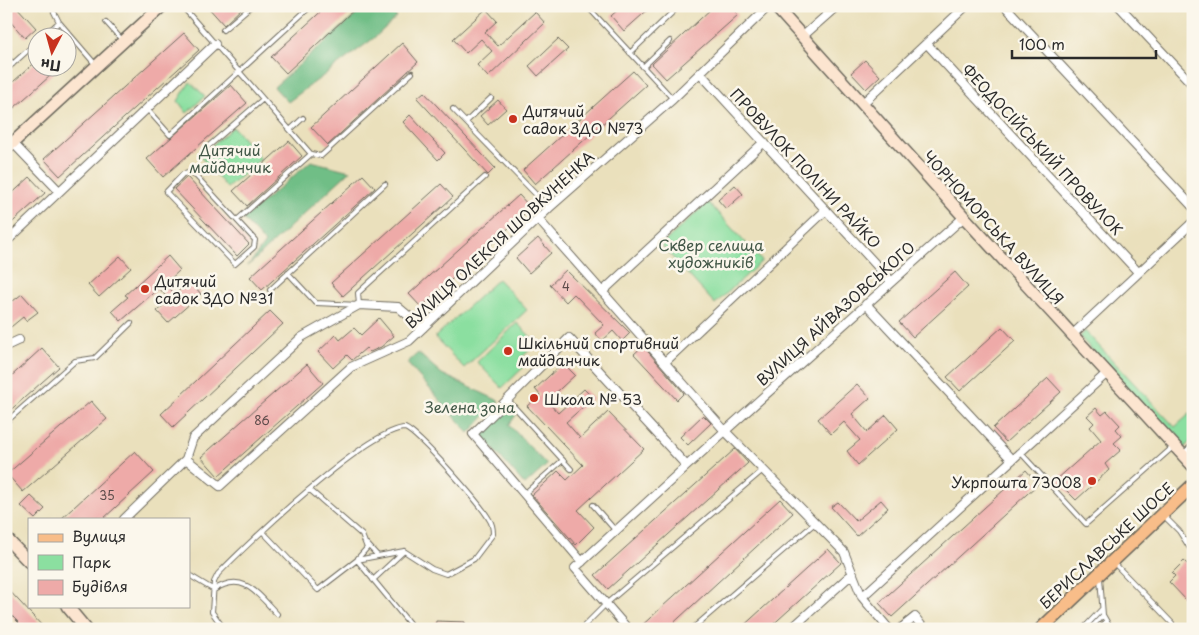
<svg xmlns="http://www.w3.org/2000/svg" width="1199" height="635" viewBox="0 0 1199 635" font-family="'Playpen Sans',sans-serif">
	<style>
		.green { fill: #8bdfa0; stroke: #5b8566 }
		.forest { fill: #70be86; stroke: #4e7458 }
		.building { fill: #eeaaa8 }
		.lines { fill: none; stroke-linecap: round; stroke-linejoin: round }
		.lane-casing { stroke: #6e6a5e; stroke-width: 6 }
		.street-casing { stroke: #6e6a5e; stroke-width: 10 }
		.secondary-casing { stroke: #6e6a5e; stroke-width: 14 }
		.primary-casing { stroke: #6e6a5e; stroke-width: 15 }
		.lane { stroke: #fff; stroke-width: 4 }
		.street { stroke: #fff; stroke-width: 8 }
		.secondary { stroke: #fce5d0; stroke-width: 11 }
		.primary { stroke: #f8bd89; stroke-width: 12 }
		.poi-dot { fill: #c8321e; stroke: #fbf7ec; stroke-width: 2 }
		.labels { text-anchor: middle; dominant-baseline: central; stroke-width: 5; stroke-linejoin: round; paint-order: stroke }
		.number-label { font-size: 12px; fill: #5c4b4a }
		.poi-label { font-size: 15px; fill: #2b2b2b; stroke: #fbf7ec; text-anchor: start }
		.park-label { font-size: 15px; fill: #435848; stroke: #fbf7ec }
		.street-label { font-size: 15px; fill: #2b2b2b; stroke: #fbf7ec }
	</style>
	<rect width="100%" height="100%" fill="#fbf7ec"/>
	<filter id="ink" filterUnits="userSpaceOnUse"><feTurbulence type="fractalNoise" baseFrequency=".02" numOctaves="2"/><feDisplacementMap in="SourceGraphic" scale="10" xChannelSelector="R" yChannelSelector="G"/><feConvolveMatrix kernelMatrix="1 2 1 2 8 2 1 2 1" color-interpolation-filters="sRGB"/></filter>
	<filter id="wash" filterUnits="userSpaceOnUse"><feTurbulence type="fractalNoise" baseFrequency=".0096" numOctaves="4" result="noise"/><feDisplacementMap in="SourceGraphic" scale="20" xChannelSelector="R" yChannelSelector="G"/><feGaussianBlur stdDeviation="1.12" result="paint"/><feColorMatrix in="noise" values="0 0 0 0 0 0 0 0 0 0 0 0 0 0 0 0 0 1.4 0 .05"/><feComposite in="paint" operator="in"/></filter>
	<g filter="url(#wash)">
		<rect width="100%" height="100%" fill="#eae0bc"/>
		<path class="green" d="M190 82 205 96 187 113 178 101Z
			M233 127 261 159 227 188 200 156Z
			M708 202 762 261 715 304 661 245Z
			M498 279 527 310 464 368 435 337Z
			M517 323 537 343 520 359 526 365 502 388 477 362Z
			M1085 331 1175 427 1193 411V439L1183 449 1080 337Z"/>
		<path class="forest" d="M366 6H385L397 17 374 38 288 102 274 87Z
			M311 161 350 171 248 266 265 243 243 219Z
			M418 353 442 374 499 401 469 433 407 363Z
			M508 403 516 415 509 425 547 465 525 485 480 434Z"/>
		<g id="blocks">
			<path class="building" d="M6 6H16L36 28 25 38 6 17Z
				M207 6H244L224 25Z
				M327 6H358L286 73 271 57Z
				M622 6H652L624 31 611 16Z
				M714 6H731L738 15 666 79 652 64Z
				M486 9 497 21 485 32 498 46 535 12 545 23 488 77 477 65 492 51 481 39 466 53 453 39Z
				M184 33 199 50 60 176 44 159Z
				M558 39 568 49 538 76 529 66Z
				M402 43 418 62 328 145 311 127Z
				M38 60V68H59L6 115V88Z
				M865 60 880 76 866 89 851 73Z
				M633 71 646 85 535 184 523 170Z
				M231 85 247 103 163 177 147 159Z
				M424 92 495 168 488 175 417 98Z
				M498 100 506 109 488 125 480 116Z
				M410 115 445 153 438 160 403 122Z
				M289 141 302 156 247 206 233 191Z
				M363 175 375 188 262 290 250 277Z
				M30 177 45 193 6 228V199Z
				M187 177 249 244 237 256 174 189Z
				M441 184 453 197 343 296 331 283Z
				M735 185 743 194 726 209 718 200Z
				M519 195 531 208 421 307 409 294Z
				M538 238 551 253 529 273 516 258Z
				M120 256 131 268 99 297 88 285Z
				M168 256 180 270 165 284 175 294 190 281 201 294 168 323 157 311 169 300 159 288 121 321 112 311 128 297 125 295Z
				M566 270 630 333 622 341 613 331 602 341 595 333 604 325 574 294 566 302 550 285Z
				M955 272 968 287 913 337 899 322Z
				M6 294 13 301 22 294 38 312 26 321 23 317 6 331Z
				M270 311 283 324 173 427 161 414Z
				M379 318 394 336 381 347 370 352 366 348 352 360 347 355 333 368 318 352 336 335 340 340 354 328 361 335Z
				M1002 327 1015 341 960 391 947 377Z
				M643 346 684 393 677 400 634 354Z
				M42 348 59 367 6 414V381Z
				M563 363 575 375 547 401 558 413 584 389 593 398 566 422 580 438 608 412 644 449 578 510 594 527 576 545 532 495 558 471 567 480 583 465 527 406 540 395 535 389Z
				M307 364 323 383 218 476 201 457Z
				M1048 378 1061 392 1006 442 993 428Z
				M857 384 870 398 852 414 867 432 886 415 898 429 858 465 847 451 860 440 844 422 831 434 818 419Z
				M91 401 107 419 23 492 7 474Z
				M1096 408 1102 415 1107 411 1120 425 1116 429 1122 436 1114 443 1121 450 1105 464 1109 470 1076 500 1056 480 1101 440 1090 427 1094 423 1087 416Z
				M703 415 711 423 688 445 680 437Z
				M735 449 748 463 608 589 595 575Z
				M135 451 154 472 103 519H61Z
				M1026 470 1038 484 892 617 879 603Z
				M31 496 45 509 35 519 21 506Z
				M780 499 793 513 667 629H638Z
				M881 500 888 508 857 536 831 507 838 502 856 521Z
				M828 549 841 563 768 629H740Z
				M1184 561 1193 569V597L1188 602 1169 582 1175 576 1172 573Z
				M6 587 45 629H13L19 623 6 610Z
				M436 621 465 622V629H435Z"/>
		</g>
	</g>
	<g filter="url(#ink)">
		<use href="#blocks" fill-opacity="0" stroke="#6e6a5e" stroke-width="1"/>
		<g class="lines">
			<g class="lane-casing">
				<path id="lane" d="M51 6 59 22 95 64
					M182 6 311 154 321 156 412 73
					M587 6 673 99
					M106 22 122 40
					M223 30 251 6
					M42 38 59 22
					M630 53 679 6
					M6 56 13 64
					M643 67 670 41
					M6 70 38 41
					M147 109 170 135 311 6
					M453 109 549 208
					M466 122 491 98
					M290 130 303 118
					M204 150 263 99
					M190 173 196 176 255 240 254 247 235 264 166 192 183 174Z
					M237 220 311 154
					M288 273 316 303 359 305 358 293 485 177
					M270 290 385 184
					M508 400 571 469
					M6 422 75 361 95 358 131 323
					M1020 452 1086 524 1173 447
					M310 490 362 535 367 548 358 558
					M524 494 563 460
					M593 505 615 530
					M1164 516 1179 531 1193 553
					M263 532 318 590 357 560 414 629
					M367 544 377 555
					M1114 563 1172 623
					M189 575 214 590C243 571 257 593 277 614
					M1100 578 1103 615 1111 629
					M373 580 404 551
					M224 629 212 612 214 582 218 574C247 544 368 429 405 428 419 434 480 503 489 519 492 523 493 528 493 534L474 559 446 574 432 569 404 551 357 560
					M581 629 606 604 763 470
					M692 629 815 523
					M1083 629 1102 609
					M1090 629 1103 615
					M1100 629 1106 622"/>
			</g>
			<g class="street-casing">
				<path id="street" d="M1005 6 1193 207
					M1119 6 1193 85
					M802 37 837 6
					M927 44 1138 272
					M700 73 891 281
					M862 104 966 6
					M13 143 59 191
					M538 219 725 431 575 568 628 629
					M6 242 215 44
					M602 292 764 142
					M866 304 1012 460
					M1072 335 1193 222
					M6 346 19 340
					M665 362 826 210
					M1183 457 1193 447
					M186 459 193 438 302 337 359 305 398 307 423 328
					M124 519 186 459 220 486 351 367 409 341 549 208 673 99 769 6
					M582 562 473 434 569 338 686 465
					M862 597 1107 373
					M791 629 853 573
					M889 629 862 597 844 552 725 431 964 217
					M900 629 915 617 924 629"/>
			</g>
			<g class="secondary-casing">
				<path id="secondary" d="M775 6 964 217 1193 466
					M6 149 162 6
					M6 538 29 562
					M67 606 86 629"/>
			</g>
			<g class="primary-casing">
				<path id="primary" d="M1041 629 1193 485"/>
			</g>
			<use href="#lane" class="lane"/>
			<use href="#street" class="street"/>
			<use href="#secondary" class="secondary"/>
			<use href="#primary" class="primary"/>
		</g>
	</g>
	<g class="poi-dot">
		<circle cx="513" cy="119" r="5"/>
		<circle cx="145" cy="289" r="5"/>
		<circle cx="508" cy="351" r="5"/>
		<circle cx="534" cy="398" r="5"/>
		<circle cx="1092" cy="481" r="5"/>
	</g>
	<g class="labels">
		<g class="number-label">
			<text x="566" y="286">4</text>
			<text x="262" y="420">86</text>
			<text x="107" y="495">35</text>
		</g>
		<g class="poi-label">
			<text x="523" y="110">Дитячий<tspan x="523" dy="17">садок ЗДО №73</tspan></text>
			<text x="155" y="280">Дитячий<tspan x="155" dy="17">садок ЗДО №31</tspan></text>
			<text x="518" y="342">Шкільний спортивний<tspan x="518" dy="17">майданчик</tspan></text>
			<text x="544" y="398">Школа № 53</text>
			<text x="1082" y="481" text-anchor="end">Укрпошта 73008</text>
		</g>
		<g class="park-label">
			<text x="230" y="149">Дитячий<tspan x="230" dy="17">майданчик</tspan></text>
			<text x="711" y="244">Сквер селища<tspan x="711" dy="17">художників</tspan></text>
			<text x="470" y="406">Зелена зона</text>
		</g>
		<g class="street-label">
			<text transform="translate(1043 149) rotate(47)">ФЕОДОСІЙСЬКИЙ ПРОВУЛОК</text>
			<text transform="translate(806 168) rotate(47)">ПРОВУЛОК ПОЛІНИ РАЙКО</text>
			<text transform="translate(994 227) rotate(48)">ЧОРНОМОРСЬКА ВУЛИЦЯ</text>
			<text transform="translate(499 239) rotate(-43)">ВУЛИЦЯ ОЛЕКСІЯ ШОВКУНЕНКА</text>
			<text transform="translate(835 313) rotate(-42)">ВУЛИЦЯ АЙВАЗОВСЬКОГО</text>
			<text transform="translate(1106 545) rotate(-43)">БЕРИСЛАВСЬКЕ ШОСЕ</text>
		</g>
	</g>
	<rect width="1199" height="635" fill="none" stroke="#fbf7ec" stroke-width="25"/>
	<rect x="28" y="518" width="162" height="90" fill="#fbf7ec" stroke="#a8a59f"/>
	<rect x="38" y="534" width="25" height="8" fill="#f8bd89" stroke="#a8a59f"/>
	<text x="72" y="542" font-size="15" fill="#2b2b2b">Вулиця</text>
	<rect x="38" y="555" width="25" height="15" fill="#8bdfa0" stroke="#a8a59f"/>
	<text x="72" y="568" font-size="15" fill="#2b2b2b">Парк</text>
	<rect x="38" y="580" width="25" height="15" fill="#eeaaa8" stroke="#a8a59f"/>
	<text x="72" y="592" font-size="15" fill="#2b2b2b">Будівля</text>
	<g transform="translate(52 52) rotate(186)"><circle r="24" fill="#fbf7ec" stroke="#a8a59f"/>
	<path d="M0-4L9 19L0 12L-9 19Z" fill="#c8321e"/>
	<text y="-8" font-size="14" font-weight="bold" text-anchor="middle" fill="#2b2b2b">Пн</text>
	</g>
	<path d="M1012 50v8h144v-8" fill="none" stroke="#2b2b2b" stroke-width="2.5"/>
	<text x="1019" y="50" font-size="15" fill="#2b2b2b" stroke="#fbf7ec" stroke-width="4" paint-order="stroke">100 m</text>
</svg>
